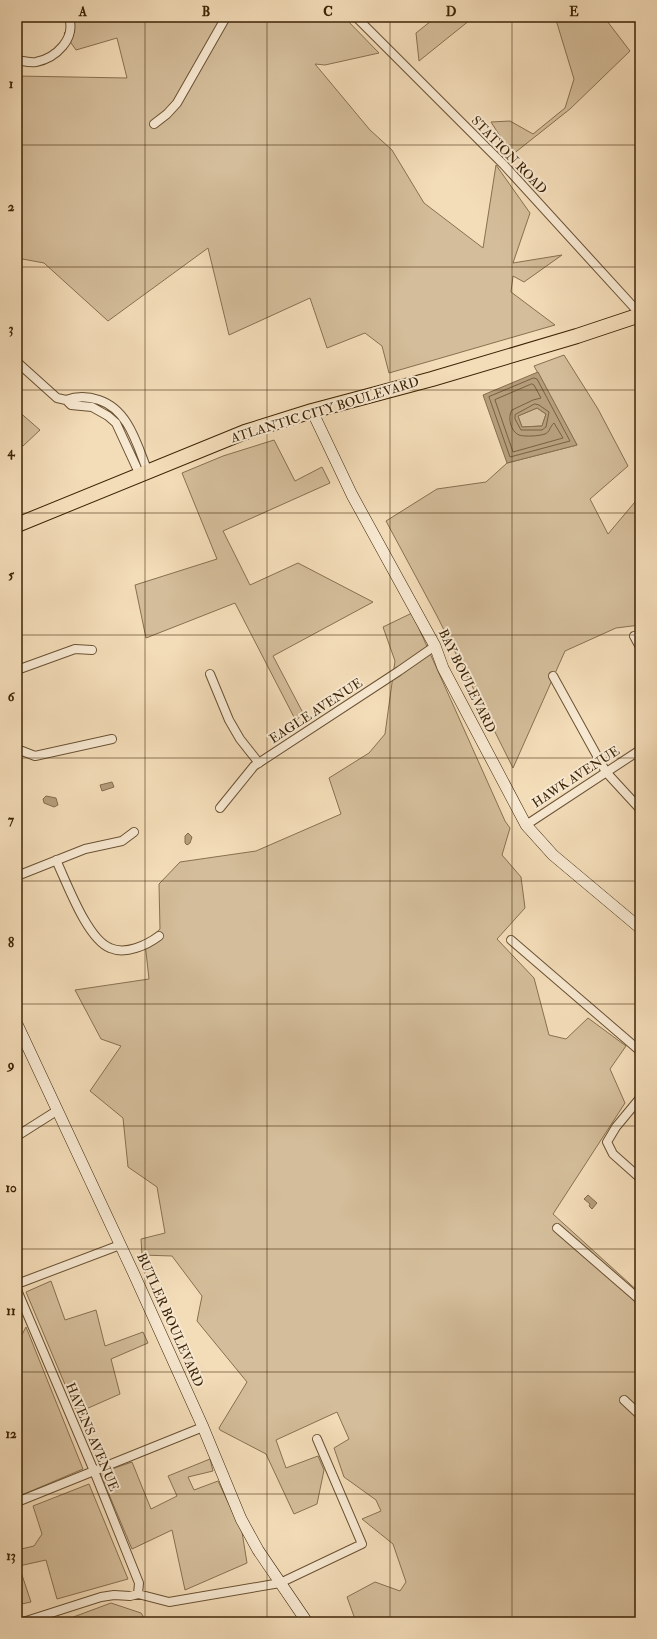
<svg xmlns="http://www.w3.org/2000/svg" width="657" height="1639" viewBox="0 0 657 1639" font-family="'IM FELL Double Pica',serif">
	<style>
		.green { fill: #d4bd9a; stroke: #887050 }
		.water { fill: #b59d7b; stroke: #856c4c; fill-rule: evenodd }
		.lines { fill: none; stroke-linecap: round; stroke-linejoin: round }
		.shore { stroke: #786040; stroke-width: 1 }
		.street-casing { stroke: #6a5132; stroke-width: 10 }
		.secondary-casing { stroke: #3c2305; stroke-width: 12 }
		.highway-casing { stroke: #3c2305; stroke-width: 16 }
		.street { stroke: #f7e8d1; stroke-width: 8 }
		.secondary { stroke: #f7e8d1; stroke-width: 11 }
		.highway { stroke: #f3dcb8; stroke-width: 14 }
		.grid { fill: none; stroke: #3c2305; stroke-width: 1; stroke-opacity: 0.55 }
		.labels { text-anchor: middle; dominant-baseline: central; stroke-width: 4; stroke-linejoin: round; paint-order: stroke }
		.street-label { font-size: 13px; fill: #3c2305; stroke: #f7e8d1 }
		.neatline { fill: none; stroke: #3c2305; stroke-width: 1.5 }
		.grid-label { font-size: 13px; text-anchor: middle; font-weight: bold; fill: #3c2305 }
	</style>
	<rect width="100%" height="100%" fill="#f3dcb8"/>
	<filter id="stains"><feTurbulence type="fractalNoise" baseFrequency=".005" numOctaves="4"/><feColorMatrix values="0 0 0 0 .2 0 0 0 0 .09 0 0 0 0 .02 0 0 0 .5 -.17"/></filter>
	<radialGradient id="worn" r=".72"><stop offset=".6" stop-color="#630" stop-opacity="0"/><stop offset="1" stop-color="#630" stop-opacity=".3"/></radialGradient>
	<path class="green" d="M80 17H344L379 53 325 65 315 64 370 130 392 150 424 203 483 248 496 165 530 213 513 263 562 255 524 282 513 276 511 292 555 325 389 373 382 346 365 333 327 348 310 298 229 335 208 248 108 321 44 263 17 258V76L127 78 117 38 76 50 64 33Z
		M436 17H604L630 51 570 109 512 155 491 122 510 121 533 134 565 108 574 79 556 20H470L419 61 416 33Z
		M564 355 598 409 628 466 590 499 608 534 640 496V625L616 628 565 651 513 768 437 616 386 521 437 489 486 482 507 463 577 445 534 366Z
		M537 408 546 414 542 426 522 427 518 416Z
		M17 410 40 430 23 446 17 441Z
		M274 440 295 481 322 467 330 483 223 531 250 585 298 563 373 602 273 656 303 713 296 721 235 603 146 638 135 585 217 559 182 473 223 456Z
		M412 613 505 821 510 828 502 855 521 877 525 908 497 939 534 978 549 1035 566 1039 588 1018 626 1046 610 1069 625 1103 553 1214 640 1293V1622H356L347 1597 375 1582 400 1591 406 1582 393 1544 362 1519 381 1511 376 1500 344 1477 334 1448 349 1439 337 1412 276 1440 286 1468 318 1456 324 1470 317 1504 294 1514 266 1454 220 1430 219 1428 247 1382 197 1321 202 1296 172 1256 142 1255 141 1239 165 1233 157 1187 128 1167 123 1118 90 1091 121 1046 101 1039 75 990 149 979 145 943 160 929 159 884 180 862 256 851 341 814 329 778 369 753 385 734 395 661 383 627Z
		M51 1281 65 1320 96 1310 105 1346 143 1332 148 1343 111 1359 120 1394 77 1413 26 1292Z
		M26 1327 83 1469 17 1497V1344Z
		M210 1459 213 1471 188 1477 194 1490 218 1481 242 1532 247 1563 185 1590 172 1530 132 1549 100 1473 132 1462 151 1509 177 1496 168 1476Z
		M89 1484 128 1579 57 1599 46 1560 19 1566 31 1602 17 1605V1550L34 1546 42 1534 33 1506Z
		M111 1603 141 1613 147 1622H69L68 1619Z"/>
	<path class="water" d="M538 372 577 445 507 463 483 395ZM537 408 546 414 542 426 522 427 518 416Z
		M112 782 114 787 102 791 100 785Z
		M46 796 56 798 58 805 54 807 44 803 43 799Z
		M188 833 192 837 190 843 187 845 185 843V836Z
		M588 1195 597 1203 592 1209 589 1206 590 1204 584 1199Z"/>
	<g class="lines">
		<path class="shore" d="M534 378 537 379 570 441 510 457 489 397Z
			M532 384 534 385 541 398 533 400 512 410C507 417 511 432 519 435 525 437 539 436 545 434 550 432 550 426 554 423L563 438 513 452 495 400Z
			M535 404 539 405 549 412 546 427 542 430H521L515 419V415Z"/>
		<g class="street-casing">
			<path id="street" d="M356 17 504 165 640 314
				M17 60C23 61 30 63 36 62 56 58 76 39 69 17
				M154 124 167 114 177 103 226 17
				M17 362 57 398 66 400
				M140 475 116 423 108 416 92 407 71 405 66 400C77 396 87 396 99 400 129 410 137 445 148 472
				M634 636 640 647
				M17 670 75 649 92 650
				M210 674 229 720 240 739 259 763
				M553 676 606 772 640 809
				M17 749 35 756 112 739
				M220 808 254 766 399 671 435 646
				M526 825 640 750
				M56 860C67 883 87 939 110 948 126 955 147 945 159 936
				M17 876 85 849 122 841 134 832
				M511 940 640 1051
				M640 1098 616 1127 607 1142 613 1154 640 1178
				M17 1136 58 1110
				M557 1228 640 1300
				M17 1284 120 1245
				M17 1290 94 1471 139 1583 138 1594
				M624 1400 640 1415
				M17 1502 203 1427
				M23 1622 101 1597 114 1595 130 1596 138 1594 169 1602 280 1583 362 1544 317 1439"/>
		</g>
		<g class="secondary-casing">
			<path id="secondary" d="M312 411 352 495 435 646 443 668 526 825 553 855 640 928
				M17 1024 133 1272 203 1427 241 1519 258 1550 307 1622"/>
		</g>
		<g class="highway-casing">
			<path id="highway" d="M17 525 245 432 312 411 432 379 577 336 640 315"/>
		</g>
		<use href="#street" class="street"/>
		<use href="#secondary" class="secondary"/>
		<use href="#highway" class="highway"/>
	</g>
	<path class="grid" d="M145 17V1622M267 17V1622M390 17V1622M512 17V1622M17 145H640M17 267H640M17 390H640M17 513H640M17 635H640M17 758H640M17 881H640M17 1004H640M17 1126H640M17 1249H640M17 1372H640M17 1494H640"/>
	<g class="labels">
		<g class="street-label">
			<text transform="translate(509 155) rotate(46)">STATION ROAD</text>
			<text transform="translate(325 410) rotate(-17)">ATLANTIC CITY BOULEVARD</text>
			<text transform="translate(467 681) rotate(64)">BAY BOULEVARD</text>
			<text transform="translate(316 711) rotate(-33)">EAGLE AVENUE</text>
			<text transform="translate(576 777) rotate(-33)">HAWK AVENUE</text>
			<text transform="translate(170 1320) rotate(66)">BUTLER BOULEVARD</text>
			<text transform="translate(92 1437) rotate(67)">HAVENS AVENUE</text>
		</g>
	</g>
	<rect width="657" height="1639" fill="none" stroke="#f3dcb8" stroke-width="44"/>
	<rect x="22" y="22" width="613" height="1595" class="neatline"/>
	<g class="grid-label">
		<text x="83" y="16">A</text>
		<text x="206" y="16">B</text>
		<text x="328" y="16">C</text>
		<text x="451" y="16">D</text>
		<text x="574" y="16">E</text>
		<text x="11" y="88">1</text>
		<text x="11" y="211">2</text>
		<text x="11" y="333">3</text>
		<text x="11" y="456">4</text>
		<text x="11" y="579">5</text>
		<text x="11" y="701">6</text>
		<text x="11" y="824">7</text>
		<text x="11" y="947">8</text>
		<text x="11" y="1069">9</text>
		<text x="11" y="1192">10</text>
		<text x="11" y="1315">11</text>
		<text x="11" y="1438">12</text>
		<text x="11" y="1560">13</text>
	</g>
	<rect width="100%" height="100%" filter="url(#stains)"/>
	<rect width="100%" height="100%" fill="url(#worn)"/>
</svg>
